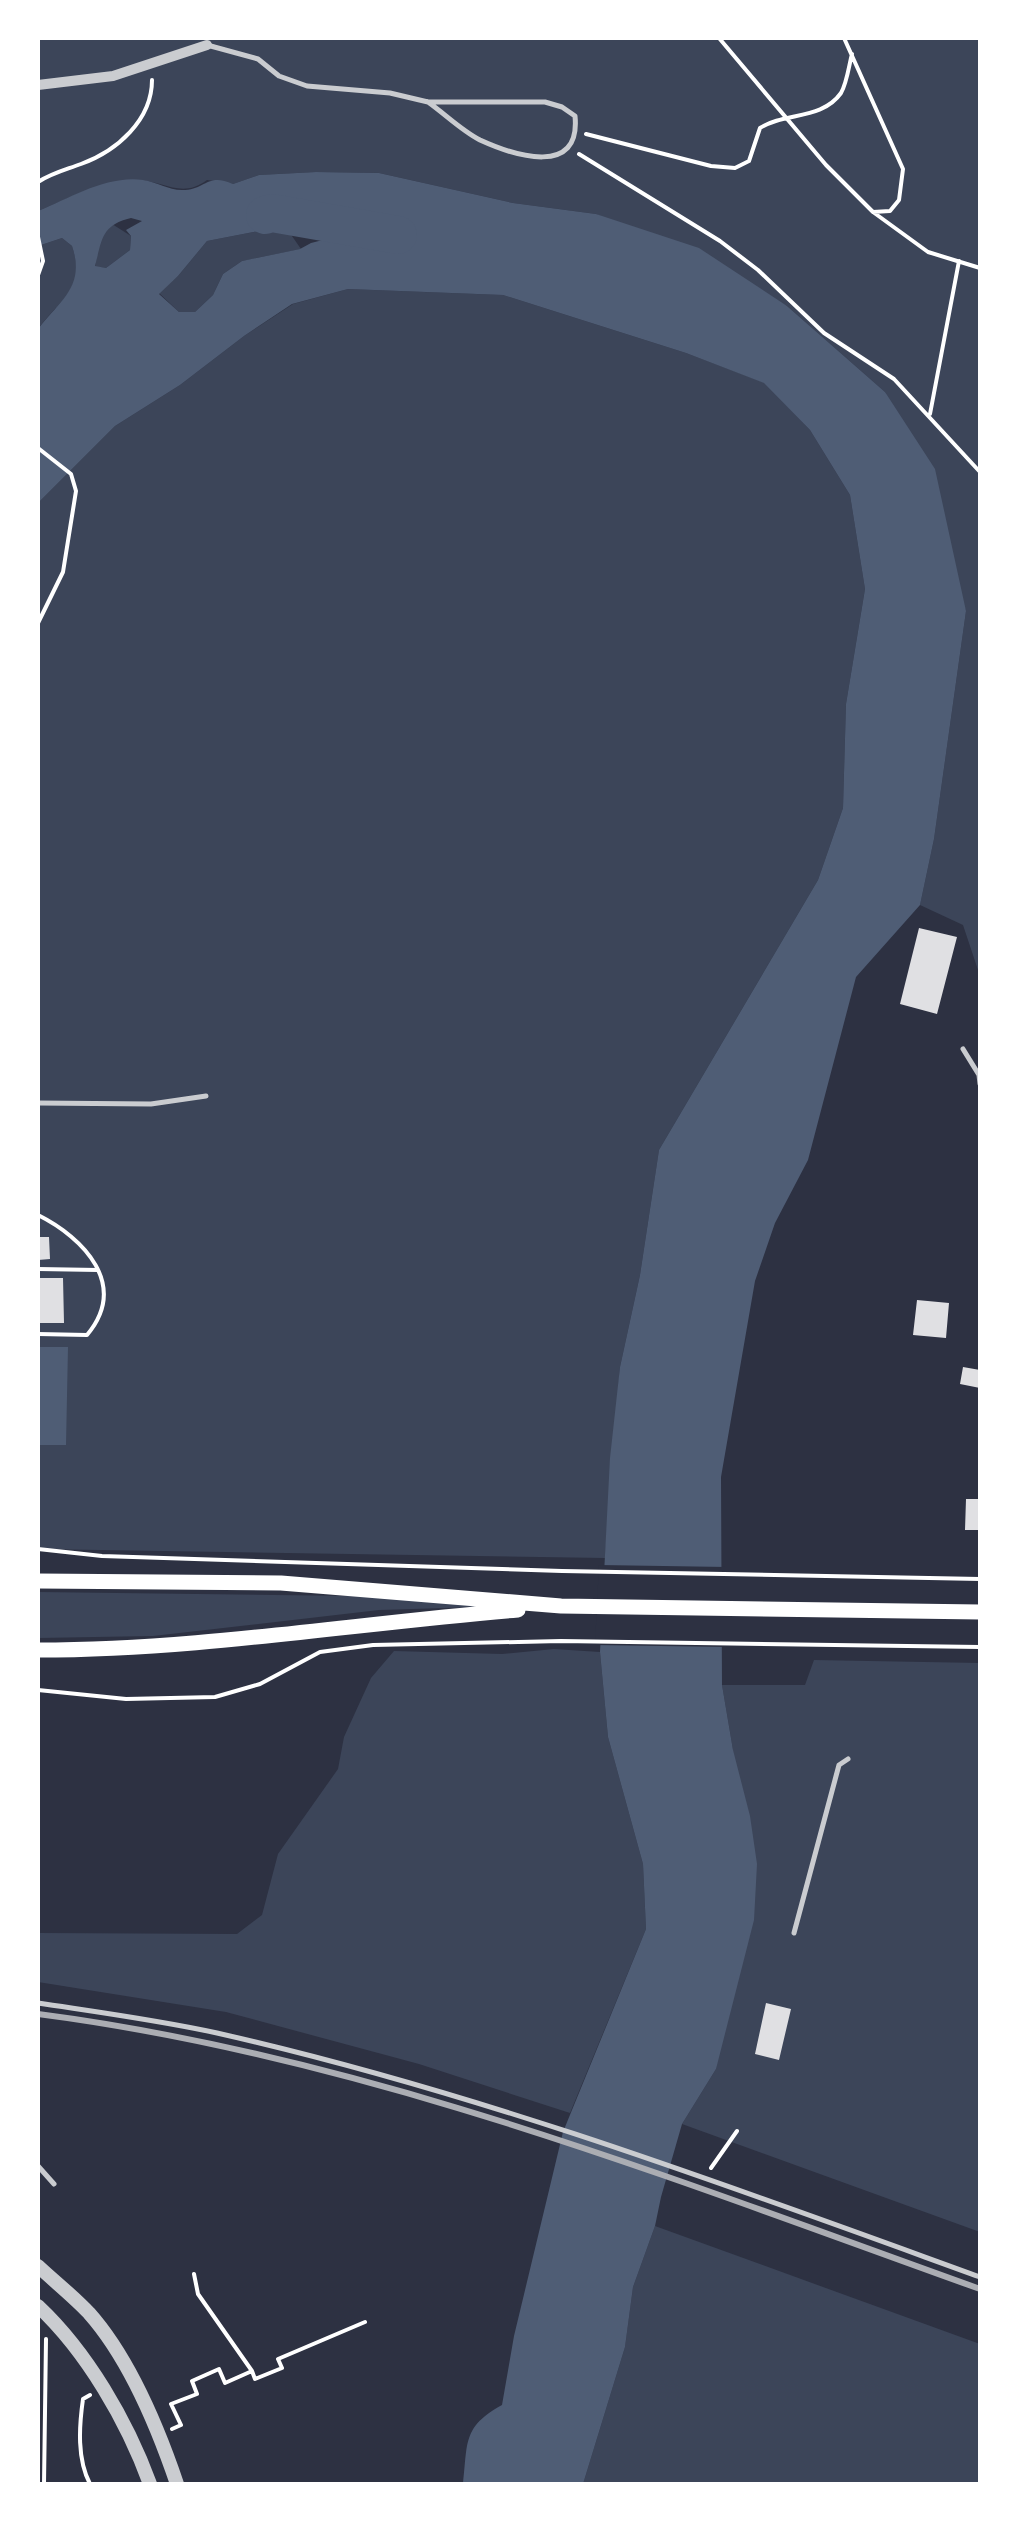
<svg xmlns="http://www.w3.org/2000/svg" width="1018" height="2522" viewBox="0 0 1018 2522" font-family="Mulish,sans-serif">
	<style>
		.green { fill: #3c4559 }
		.water { fill: #4f5d75; fill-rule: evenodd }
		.pier { fill: #2d3142 }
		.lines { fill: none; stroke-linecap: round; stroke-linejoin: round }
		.river { stroke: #4f5d75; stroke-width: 38 }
		.building { fill: #e0e0e3 }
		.path { stroke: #fff; stroke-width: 4 }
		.service { stroke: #caccd0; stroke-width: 5 }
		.minor { stroke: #caccd0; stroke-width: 10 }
		.tertiary { stroke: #caccd0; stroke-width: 14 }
		.secondary { stroke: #fff; stroke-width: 15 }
		.rail { stroke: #abadb3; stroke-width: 6 }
	</style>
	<rect width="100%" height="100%" fill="#2d3142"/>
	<path class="green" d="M38 38H980V976L963 925 920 905 934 839 966 611 885 392 787 306 596 214 513 203 379 173 316 172 259 175 233 184 207 180C182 199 164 181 138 180 101 180 70 198 38 211Z
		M112 224 131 236 130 250 106 268 95 267 100 237Z
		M285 226 301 249 242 261 223 274 213 295 195 312H179L159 293 178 276 207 241Z
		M62 238 72 246C87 289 59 300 38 329V246Z
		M348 289 503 295 686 353 765 383 810 430 850 495 865 589 846 704 843 808 818 880 659 1150 640 1275 620 1367 605 1558 38 1549V503L115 426 180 385 244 336 293 304Z
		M38 1592 356 1596 479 1601 478 1607 379 1610 153 1636 38 1638Z
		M554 1649 600 1652 608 1737 643 1864 646 1929 570 2113 419 2064 226 2012 38 1982V1933L237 1934 262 1915 278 1854 338 1769 344 1737 371 1678 394 1651 502 1654Z
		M814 1660 980 1663V2232L682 2124 716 2069 733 1750 722 1685H805Z
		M655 2226 980 2344V2484H583L625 2347 633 2287Z"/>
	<path class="water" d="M316 172 379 173 513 203 596 214 699 248 787 306 885 392 935 469 966 611 934 839 920 905 856 977 808 1160 775 1223 755 1281 721 1477 722 1685 733 1750 750 1816 757 1864 754 1920 716 2069 682 2124 661 2197 655 2226 633 2287 625 2347 583 2484H463C468 2443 462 2427 502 2405L514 2336 563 2132 646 1929 643 1864 608 1737 600 1652 610 1458 620 1367 640 1275 659 1150 818 880 843 808 846 704 865 589 850 495 810 430 764 383 686 353 503 295 348 289 292 304 244 336 180 385 115 426 38 503V329C59 301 86 287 72 246L62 238 38 246V211C70 198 107 175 143 180 157 182 168 190 182 190 206 190 207 172 233 184L259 175ZM131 218 142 221 126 230 131 236 130 250 106 268 95 266C102 240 101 225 131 218ZM327 218 358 231 311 243 300 249 242 261 223 274 213 295 195 312H179L159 294 178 276 207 241Z
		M38 1347H68L66 1445H38Z"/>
	<path class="pier" d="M599 1565 727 1567V1647L595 1645Z"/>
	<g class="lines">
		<path class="river" d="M265 215 272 213 398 235"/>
	</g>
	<path class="building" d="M919 928 957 937 937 1014 900 1004Z
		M38 1237H49L50 1259 38 1260Z
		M38 1278H63L64 1323H38Z
		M917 1300 949 1303 946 1338 913 1335Z
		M963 1367 980 1370V1388L960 1384Z
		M966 1499H980V1530H965Z
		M766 2003 791 2009 779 2060 755 2054Z"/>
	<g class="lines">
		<path class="path" d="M719 38 826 165 873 212 890 211 899 200 903 169 844 38
			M811 38H823
			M586 134 711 166 735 168 749 161 760 128C785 112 822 120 841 93 847 83 849 65 852 54
			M579 154 720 241 758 270 824 333 894 379 980 472
			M38 182C52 173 65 170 81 164 117 151 152 120 152 80
			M873 212 928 252 980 268
			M38 237 43 261 38 275
			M930 414 959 261
			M38 448 71 474 76 491 63 572 38 623
			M38 1215C84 1238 129 1285 87 1335L38 1334
			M38 1269 98 1270
			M38 1549 102 1556 562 1571 980 1579
			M38 1690 126 1699 215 1697 260 1684 320 1652 373 1645 561 1641 980 1647
			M711 2168 737 2131
			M194 2274 198 2294 252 2371
			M90 2395 83 2399C79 2427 77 2459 90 2484
			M172 2429 181 2425 171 2404 197 2394 192 2381 219 2369 225 2383 252 2371 255 2379 282 2368 278 2359 365 2322
			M44 2484 46 2339"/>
		<path class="service" d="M207 45 258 59 279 76 307 86 390 93 428 102H545L562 107 575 116C581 177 515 156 480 140 462 131 445 114 428 102
			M963 1049 979 1075 980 1084
			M38 1103 151 1104 206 1096
			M794 1933 839 1765 848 1759
			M38 2003C97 2012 158 2020 217 2033 478 2092 729 2186 980 2277
			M38 2166 54 2184"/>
		<path class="minor" d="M38 85 113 76 207 45"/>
		<path class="tertiary" d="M38 2266C54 2281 73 2296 89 2313 129 2358 158 2428 177 2484
			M38 2306C87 2352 127 2421 150 2484"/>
		<path class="secondary" d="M38 1581 281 1583 561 1606 980 1612
			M38 1650C198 1650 358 1623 518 1610"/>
		<path class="rail" d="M38 2014C363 2056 673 2179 980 2289"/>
	</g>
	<rect width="1018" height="2522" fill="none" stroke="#ffffff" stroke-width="80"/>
</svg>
